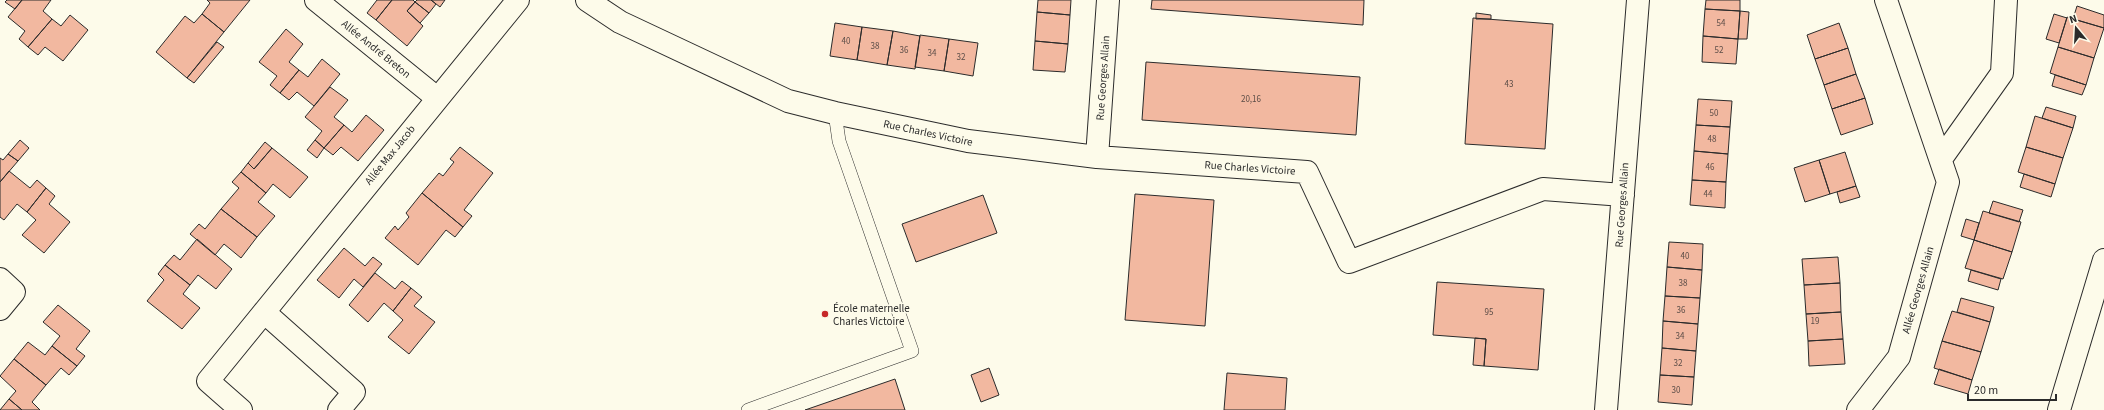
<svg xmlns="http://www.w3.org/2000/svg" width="2104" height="410" viewBox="0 0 2104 410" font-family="'Source Sans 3',sans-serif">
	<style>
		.building { fill: #f2b8a0; stroke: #2b2b2b }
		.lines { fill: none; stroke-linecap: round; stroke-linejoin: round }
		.service-casing { stroke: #2b2b2b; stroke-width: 14 }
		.minor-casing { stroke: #2b2b2b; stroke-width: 24 }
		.secondary-casing { stroke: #2b2b2b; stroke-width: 24 }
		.service { stroke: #fdfbea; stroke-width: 13 }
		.minor { stroke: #fdfbea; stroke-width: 22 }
		.secondary { stroke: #fdfbea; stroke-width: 22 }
		.poi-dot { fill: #c62828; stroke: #fdfbea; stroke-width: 1.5 }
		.labels { text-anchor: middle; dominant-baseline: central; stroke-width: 3; stroke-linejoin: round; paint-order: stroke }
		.number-label { font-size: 9px; fill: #5d4e48 }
		.street-label { font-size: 11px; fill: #2b2b2b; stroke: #fdfbea }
		.poi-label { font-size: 11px; fill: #2b2b2b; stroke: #fdfbea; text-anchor: start }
	</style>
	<rect width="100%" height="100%" fill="#fdfbea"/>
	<path class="building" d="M7 0H22L15 9 5 2Z
		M22 0H51L43 11 52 19 28 47 19 39 25 31 8 17Z
		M207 0H250L224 32 202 14 210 3Z
		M377 0H392L376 20 367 13Z
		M392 0H413L415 2 407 11 423 26 407 46 376 20Z
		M417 0H431L436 4 429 13 415 2Z
		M431 0H445L440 7Z
		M1038 0H1071L1070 15 1037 12Z
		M1152 0H1364L1363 25 1151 9Z
		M1706 0H1740V11L1705 9Z
		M415 2 429 13 420 23 407 11Z
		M2077 6 2104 15V28L2073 19Z
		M1705 9 1740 11 1738 39 1703 36Z
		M1740 11 1749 12 1747 39H1738Z
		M1037 12 1070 15 1068 44 1035 41Z
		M1476 13 1491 15V19H1476Z
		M202 14 224 32 187 78 156 52 185 16 194 23Z
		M2054 14 2067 18 2059 43 2046 39Z
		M70 15 88 30 63 61 45 47 38 55 28 47 52 19 61 26Z
		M2067 17 2104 28 2094 58 2058 47Z
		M1473 18 1553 24 1545 149 1465 144Z
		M835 23 862 27 857 60 830 56Z
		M1839 23 1848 48 1815 59 1807 35Z
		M862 27 893 31 887 65 857 60Z
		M286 29 303 44 289 62 299 70 280 93 270 85 277 76 259 62Z
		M893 31 920 36 915 69 887 65Z
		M920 35 949 39 944 71 915 67Z
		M1703 36 1738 39 1736 64 1702 62Z
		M949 39 978 43 973 76 944 71Z
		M1035 41 1068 44 1065 72 1033 70Z
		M217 42 224 47 194 83 187 78Z
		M2058 47 2094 58 2086 85 2050 73Z
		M1848 48 1856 74 1824 85 1815 59Z
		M322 59 340 74 314 106 297 92 289 100 280 93 299 70 308 77Z
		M1146 62 1360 77 1356 135 1142 120Z
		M1856 74 1865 98 1832 109 1824 85Z
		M2055 75 2086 85 2082 95 2052 86Z
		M330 87 348 100 334 117 344 125 324 148 315 140 322 131 305 117Z
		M1865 98 1873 124 1841 135 1832 109Z
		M1698 99 1732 101 1730 127 1696 125Z
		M2046 107 2076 116 2073 128 2042 118Z
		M366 115 384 130 358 161 341 147 333 155 324 148 344 125 352 132Z
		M2035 116 2073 128 2063 158 2026 147Z
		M1696 125 1730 127 1728 154 1694 151Z
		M20 140 29 148 18 161 8 154Z
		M315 140 324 148 317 158 307 150Z
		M265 142 272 148 254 169 248 163Z
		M460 147 493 173 464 210 472 216 463 227 422 193 439 173 443 176 454 162 450 159Z
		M2026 147 2063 158 2055 184 2018 172Z
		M272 148 308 177 290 198 273 184 266 193 241 172 248 163 254 169Z
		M1694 151 1728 154 1726 182 1692 180Z
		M1845 152 1856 186 1830 194 1819 160Z
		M8 154 18 161 0 182V158L3 160Z
		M1819 160 1830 194 1805 202 1794 168Z
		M9 171 30 188 37 180 46 188 27 212 17 204 4 220 0 217V182Z
		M241 172 266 193 258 202 275 216 257 237 221 209 239 188 232 182Z
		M2024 174 2055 184 2051 197 2020 187Z
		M1692 180 1726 182 1725 208 1690 205Z
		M1856 186 1860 197 1840 203 1837 192Z
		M46 188 55 196 49 204 70 222 44 253 22 235 36 220 27 212Z
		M422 193 463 227 455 237 446 230 418 265 385 238 395 226 398 230 409 217 406 213Z
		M1135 194 1214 200 1205 326 1125 320Z
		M983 195 997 233 916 262 902 224Z
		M1993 201 2023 210 2019 222 1989 213Z
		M221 209 257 237 241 258 224 244 215 255 190 234 199 224 205 229Z
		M1983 211 2021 222 2012 252 1974 240Z
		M1966 219 1979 223 1974 240 1961 236Z
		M197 239 232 269 216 289 198 275 190 285 165 265 174 255 180 260Z
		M1974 240 2012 252 2003 279 1965 268Z
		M1669 242 1703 244 1702 270 1667 267Z
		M344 248 365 266 373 257 382 264 363 287 354 279 339 298 317 280Z
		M1838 257 1840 283 1804 285 1802 259Z
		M165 265 190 285 183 294 200 308 182 329 147 301 164 280 158 274Z
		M1667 267 1702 270 1700 298 1665 296Z
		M1971 270 2001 279 1998 290 1968 281Z
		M375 273 395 289 402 281 411 288 393 311 384 303 368 322 349 305Z
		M1437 282 1544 289 1538 370 1484 366 1486 339 1433 335Z
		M1840 283 1841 312 1806 314 1804 285Z
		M411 288 422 297 414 306 435 322 409 354 388 337 403 320 393 311Z
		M1665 296 1700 298 1698 324 1663 321Z
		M1961 298 1994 307 1990 322 1957 312Z
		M58 305 90 331 76 349 85 356 77 366 52 346 60 336 43 322Z
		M1952 311 1990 322 1981 352 1942 341Z
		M1841 312 1843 339 1808 341 1806 314Z
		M1663 321 1698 324 1696 351 1662 348Z
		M1475 338 1486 339 1484 366 1473 365Z
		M1843 339 1845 364 1809 366 1808 341Z
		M1942 341 1981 352 1972 380 1934 368Z
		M28 342 45 355 52 346 77 366 69 375 61 368 46 385 14 359Z
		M1662 348 1696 351 1694 377 1660 375Z
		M14 359 46 385 32 402 40 410H22L9 399 16 391 0 376Z
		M989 368 999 395 981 402 971 375Z
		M1939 369 1972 380 1968 394 1934 384Z
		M1227 373 1287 378 1285 410H1224Z
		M1660 375 1694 377 1692 405 1658 402Z
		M895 379 905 410H805Z
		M9 399 22 410H0Z"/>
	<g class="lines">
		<g class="service-casing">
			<path id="service" d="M748 410 912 351 839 141 835 113"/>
		</g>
		<g class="minor-casing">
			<path id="minor" d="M316 0 437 98
				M587 0 620 22 788 101 835 113 968 141 1097 157 1307 172 1349 262 1543 189 1623 195
				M1097 157 1108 0
				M1941 159 2002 73 2006 0
				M0 279 14 292 0 309
				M264 312 354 392 339 410
				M241 410 208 381 518 0
				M1606 410 1638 0
				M1858 410 1899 357 1948 182 1886 0"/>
		</g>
		<g class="secondary-casing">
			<path id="secondary" d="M2059 410 2104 260"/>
		</g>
		<use href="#service" class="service"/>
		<use href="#minor" class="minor"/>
		<use href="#secondary" class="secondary"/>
	</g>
	<circle class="poi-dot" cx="825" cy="314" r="4"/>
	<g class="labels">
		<g class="number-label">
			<text x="1721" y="23">54</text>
			<text x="846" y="41">40</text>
			<text x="875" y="46">38</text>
			<text x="904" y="50">36</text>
			<text x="1719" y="50">52</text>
			<text x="932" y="53">34</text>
			<text x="961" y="57">32</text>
			<text x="1509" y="84">43</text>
			<text x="1251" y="99">20,16</text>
			<text x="1714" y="113">50</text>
			<text x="1712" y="139">48</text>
			<text x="1710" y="167">46</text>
			<text x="1708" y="194">44</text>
			<text x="1685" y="256">40</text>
			<text x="1683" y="283">38</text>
			<text x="1681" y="310">36</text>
			<text x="1489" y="312">95</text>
			<text x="1815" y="321">19</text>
			<text x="1680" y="336">34</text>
			<text x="1678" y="363">32</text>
			<text x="1676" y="390">30</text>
		</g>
		<g class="street-label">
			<text transform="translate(376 49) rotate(39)">Allée André Breton</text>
			<text transform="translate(1103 78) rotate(-86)">Rue Georges Allain</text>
			<text transform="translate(928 133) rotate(12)">Rue Charles Victoire</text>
			<text transform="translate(390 155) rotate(-51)">Allée Max Jacob</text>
			<text transform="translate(1250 168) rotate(4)">Rue Charles Victoire</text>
			<text transform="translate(1622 205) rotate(-86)">Rue Georges Allain</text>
			<text transform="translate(1918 290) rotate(-74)">Allée Georges Allain</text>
		</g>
		<g class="poi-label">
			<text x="833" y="308">École maternelle<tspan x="833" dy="13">Charles Victoire</tspan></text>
		</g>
	</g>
	<g transform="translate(2076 28) rotate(342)" stroke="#fdfbea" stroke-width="3" paint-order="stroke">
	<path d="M0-3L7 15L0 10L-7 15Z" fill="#2b2b2b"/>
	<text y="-6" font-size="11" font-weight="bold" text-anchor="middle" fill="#2b2b2b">N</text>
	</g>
	<path d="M1968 394v6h88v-6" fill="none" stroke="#2b2b2b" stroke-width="2"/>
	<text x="1974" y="394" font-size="12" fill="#2b2b2b" stroke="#fdfbea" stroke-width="3" paint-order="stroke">20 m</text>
</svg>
